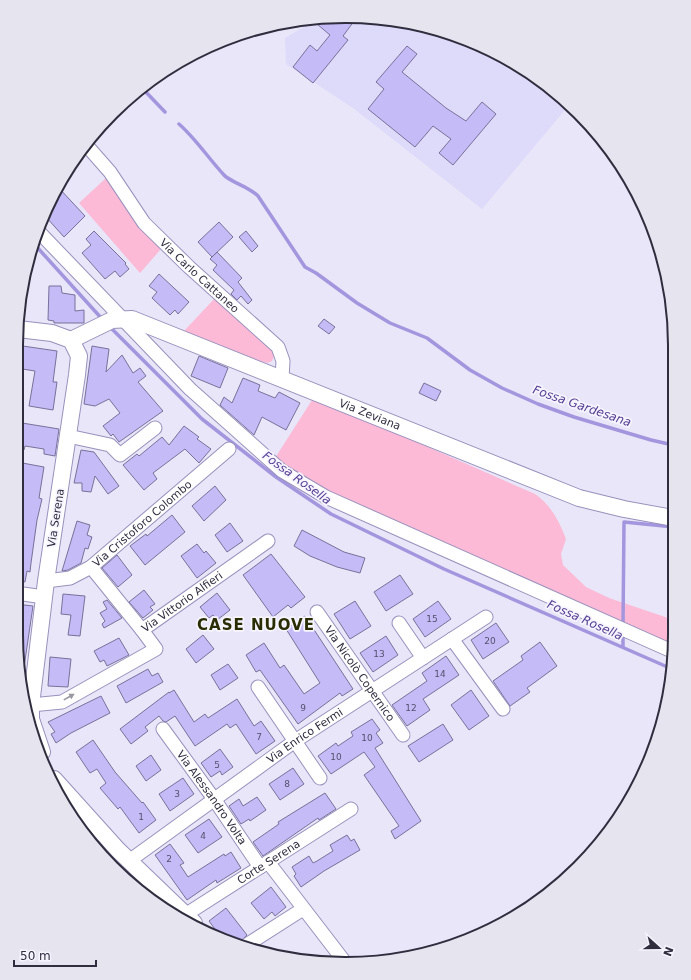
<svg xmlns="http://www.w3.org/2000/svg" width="691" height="980" viewBox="0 0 691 980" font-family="'DejaVu Sans',sans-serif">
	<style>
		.built { fill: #dedafa }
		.green { fill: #fdbad6 }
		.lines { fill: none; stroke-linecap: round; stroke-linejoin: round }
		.stream { stroke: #a396de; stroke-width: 3.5 }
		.building { fill: #c5bbf6; stroke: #79719a }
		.minor-casing { stroke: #9891bc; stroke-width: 15 }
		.tertiary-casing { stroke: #9891bc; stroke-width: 18 }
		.minor { stroke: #fff; stroke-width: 13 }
		.tertiary { stroke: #fff; stroke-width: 16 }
		.oneway { fill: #98969f }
		.labels { text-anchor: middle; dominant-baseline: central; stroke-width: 3.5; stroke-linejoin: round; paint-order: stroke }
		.number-label { font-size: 9px; fill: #55506d }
		.street-label { font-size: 11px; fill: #302d3f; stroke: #f6f4fe }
		.water-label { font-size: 12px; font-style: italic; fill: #574095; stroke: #f6f4fe }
		.district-label { font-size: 15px; font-weight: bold; letter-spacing: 1px; fill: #2a2c02; stroke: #f6f4fe }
		.rim { fill: none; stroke: #302d3f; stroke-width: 2 }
	</style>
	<rect width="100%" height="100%" fill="#e8e6f8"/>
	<path class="built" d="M367 17 431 27 491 50 546 84 569 105 482 209 353 108 286 64 285 38 319 18Z"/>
	<path class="green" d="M106 178 142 229 161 249 140 273 79 203Z
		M215 298 272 349 274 356 272 361 268 363 260 361 184 331Z
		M314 397 535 494C551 505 559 521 566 539L561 554 563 565 586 587 609 598 674 620V649L324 491 275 458Z"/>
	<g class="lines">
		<path class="stream" d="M142 88 165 112
			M179 124C196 139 209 159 224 175 230 182 248 186 258 196L305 267 316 273 357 303 390 323 427 338 470 370 502 388 538 404 574 417 651 440 673 445
			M36 246 103 320
			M109 326 202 419 276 477 331 514 444 569 672 669
			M623 626 624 522 674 527
			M623 647V633"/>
	</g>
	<path class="building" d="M357 17 343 36 348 40 313 83 293 67 310 45 317 51 330 35 311 19Z
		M407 46 417 54 402 72 446 108 466 121 482 102 496 114 453 165 439 153 451 139 433 126 415 147 368 109 384 89 376 82Z
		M58 187 85 216 64 237 46 217Z
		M219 222 233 237 212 257 198 242Z
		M94 231 126 263 125 264 129 269 120 277 115 271 105 279 82 253 91 245 86 239Z
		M246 231 258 246 252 252 239 237Z
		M217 252 242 278 238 282 252 300 248 304 241 296 237 300 231 294 234 290 213 270 217 265 210 259Z
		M159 274 189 302 178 314 175 310 170 315 152 298 157 292 149 286Z
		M49 286H61L62 293 75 295V311L84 310V323H54V321L48 320Z
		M324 319 335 327 329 334 318 326Z
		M16 345 57 351 53 382H57L53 410 29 406 35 371 16 368Z
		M92 346 109 349 106 372 122 355 133 373 140 368 146 376 138 382 163 411 119 442 113 434 111 436 103 426 120 413 109 399 95 406 84 404Z
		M199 356 228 368 220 388 191 376Z
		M243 378 260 385 258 391 275 398 279 392 300 403 286 430 262 417 254 435 220 405 224 397 232 403Z
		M424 383 441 391 436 401 419 393Z
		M16 422 59 429 55 456 44 454V449L25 446 24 450 16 449Z
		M184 426 199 437 197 439 211 449 199 463 185 449 153 473 157 479 144 490 123 465 137 454 139 456 162 437 169 445Z
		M81 450 94 452 119 486 108 494 95 476 91 492 82 491V483H74Z
		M17 462 44 467 39 498 42 499 37 520 31 563 30 572 27 571 25 582 16 581Z
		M215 486 226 500 204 521 192 506Z
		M172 515 185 532 145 565 130 546 146 534 147 536Z
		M77 521 90 525 87 535 92 537 88 549 85 548 81 563 68 570 62 571Z
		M230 523 243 541 227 552 215 535Z
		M302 530 344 552 365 558 360 573 337 567 310 556 294 546Z
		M197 544 204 553 206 551 216 563 197 578 181 556Z
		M271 554 305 597 291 608 288 605 273 617 243 575Z
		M117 555 132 575 118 587 102 568Z
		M400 575 413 594 386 611 374 592Z
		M144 590 155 604 150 607 153 610 143 618 129 602Z
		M217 593 230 610 217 620 213 615 209 618 200 607Z
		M63 594 85 596 80 636 68 635 71 615 61 614Z
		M107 600 122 618 104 628 102 624 105 621 100 613 107 609 103 602Z
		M355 601 371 626 350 639 334 614Z
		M438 601 451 619 425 637 413 619Z
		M16 604 33 606 23 674H21L16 634Z
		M305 616 353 689 342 696 340 693 298 724 260 670 256 672 246 655 264 643 280 668 284 665 304 694 320 683 286 629Z
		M496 623 509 642 483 659 471 640Z
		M203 635 214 649 196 663 186 649Z
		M386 636 398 655 373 672 360 653Z
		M119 638 129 655 107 666 104 660 100 662 94 651Z
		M540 642 557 666 527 688 530 692 510 706 493 681 523 660 521 656Z
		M446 656 459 675 423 699 430 710 407 726 392 705 427 681 422 673Z
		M50 657 71 659 68 687 48 686Z
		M228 664 238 678 220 690 211 675Z
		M148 669 152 676 158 673 163 682 126 703 117 686Z
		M174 690 194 722 205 714 208 718 237 699 254 726 261 721 275 741 256 754 236 724 230 728 227 724 195 746 175 716 166 722 163 721 159 716 145 727 148 731 131 744 120 729 169 692V693Z
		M471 690 489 716 469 730 451 705Z
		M101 696 110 713 71 733 56 743 51 734 55 732 48 722Z
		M372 719 380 730 376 733 383 743 375 748 421 821 395 839 391 831 399 826 364 775 375 767 364 752 331 774 318 756 336 743 338 746 353 736 351 732Z
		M443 724 453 740 419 762 408 746Z
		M93 740 115 772 142 803 143 802 156 820 139 833 120 807 118 809 100 788 106 783 97 769 90 773 76 752Z
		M220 749 233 767 222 775 220 771 211 777 201 763Z
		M151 755 161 770 146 781 136 766Z
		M293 768 304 784 280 800 269 784Z
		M183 778 194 794 170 811 159 794Z
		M325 793 336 809 319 820 318 818 263 856 253 842 279 824 278 822Z
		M257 797 266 810 250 821 249 819 241 824 229 806 239 799 243 806Z
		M209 819 222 837 198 853 185 835Z
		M347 835 351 841 354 839 360 850 324 871 301 887 294 876 296 874 292 867 309 856 313 863 317 861 333 851 330 845Z
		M170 844 184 863 180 865 188 877 224 854 225 856 231 852 241 868 217 883 216 880 187 900 155 855Z
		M271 887 286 907 275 916 272 912 264 919 251 903Z
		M226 908 247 935 238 944 223 940 209 921Z"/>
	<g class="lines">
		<g class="minor-casing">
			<g id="minor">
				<path id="s1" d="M88 147 110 172 144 223 189 267 278 347 283 361 282 378"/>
				<path d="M40 233 190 389 282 471 326 497 674 652"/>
				<path d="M68 436 110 445 120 455 155 428"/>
				<path id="s2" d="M91 567 142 630 268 541"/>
				<path id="s3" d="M46 581 70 578 91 567 229 449"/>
				<path d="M16 593 44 597"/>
				<path id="s4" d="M317 612 403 735"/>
				<path d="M399 623 423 658"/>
				<path d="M452 639 503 709"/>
				<path d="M258 687 320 778"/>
				<path d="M31 705 62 702 156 649 142 630"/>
				<path id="s5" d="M163 729 214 799 260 867"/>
				<path id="s6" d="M129 861 295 741 486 617"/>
				<path d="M268 862 344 961"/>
				<path id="s7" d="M185 915 351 809"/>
				<path d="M245 946 303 909"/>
			</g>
		</g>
		<g class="tertiary-casing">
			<g id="tertiary">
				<path d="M18 329 52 333 71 340 79 356 77 375 46 581 31 705V719L42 752"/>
				<path id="s8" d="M71 340 112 320 132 319 579 498 624 509 673 518"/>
				<path d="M54 779 118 850 194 923"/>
			</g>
		</g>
		<use href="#minor" class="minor"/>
		<use href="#tertiary" class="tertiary"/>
	</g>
	<defs><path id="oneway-solid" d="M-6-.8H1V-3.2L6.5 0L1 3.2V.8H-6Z"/></defs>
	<use class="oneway" href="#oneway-solid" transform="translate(69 697) rotate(-29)"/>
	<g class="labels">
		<g class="number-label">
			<text x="432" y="619">15</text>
			<text x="490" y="641">20</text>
			<text x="379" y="654">13</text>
			<text x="440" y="674">14</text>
			<text x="303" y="708">9</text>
			<text x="411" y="708">12</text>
			<text x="259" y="737">7</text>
			<text x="367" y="738">10</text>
			<text x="336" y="757">10</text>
			<text x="217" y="765">5</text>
			<text x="287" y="784">8</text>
			<text x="177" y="794">3</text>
			<text x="141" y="817">1</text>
			<text x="203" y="836">4</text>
			<text x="169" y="859">2</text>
		</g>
		<g class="street-label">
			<text stroke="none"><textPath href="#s1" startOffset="171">Via Carlo Cattaneo</textPath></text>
			<text stroke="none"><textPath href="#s8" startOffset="322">Via Zeviana</textPath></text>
			<text transform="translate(56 518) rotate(-81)">Via Serena</text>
			<text stroke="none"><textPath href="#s3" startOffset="115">Via Cristoforo Colombo</textPath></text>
			<text stroke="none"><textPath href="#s2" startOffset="130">Via Vittorio Alfieri</textPath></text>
			<text stroke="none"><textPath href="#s4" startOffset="75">Via Nicolò Copernico</textPath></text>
			<text stroke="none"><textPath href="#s6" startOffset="216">Via Enrico Fermi</textPath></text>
			<text stroke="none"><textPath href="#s5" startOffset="84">Via Alessandro Volta</textPath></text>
			<text stroke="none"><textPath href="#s7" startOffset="99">Corte Serena</textPath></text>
		</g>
		<g class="water-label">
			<text transform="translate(582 406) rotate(19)">Fossa Gardesana</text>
			<text transform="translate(297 478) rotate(36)">Fossa Rosella</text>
			<text transform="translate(585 620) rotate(24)">Fossa Rosella</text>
		</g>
		<g class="district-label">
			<text x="256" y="625">CASE NUOVE</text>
		</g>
	</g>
	<path d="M0 0H691V980H0ZM345 23H346A322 322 0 0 1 668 345V635A322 322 0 0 1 346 957H345A322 322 0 0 1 23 635V345A322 322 0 0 1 345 23Z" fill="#e6e4ef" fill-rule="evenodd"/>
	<path class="rim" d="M345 23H346A322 322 0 0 1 668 345V635A322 322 0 0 1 346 957H345A322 322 0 0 1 23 635V345A322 322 0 0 1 345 23Z"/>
	<g transform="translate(659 948) rotate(111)" stroke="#f6f4fe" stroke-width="3" paint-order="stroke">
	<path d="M0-3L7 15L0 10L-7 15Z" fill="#302d3f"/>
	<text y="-6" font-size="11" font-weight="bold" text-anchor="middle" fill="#302d3f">N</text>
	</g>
	<path d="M14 960v6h82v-6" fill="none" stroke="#302d3f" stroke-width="2"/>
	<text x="20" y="960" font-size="12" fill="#302d3f" stroke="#f6f4fe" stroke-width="3" paint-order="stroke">50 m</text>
</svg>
